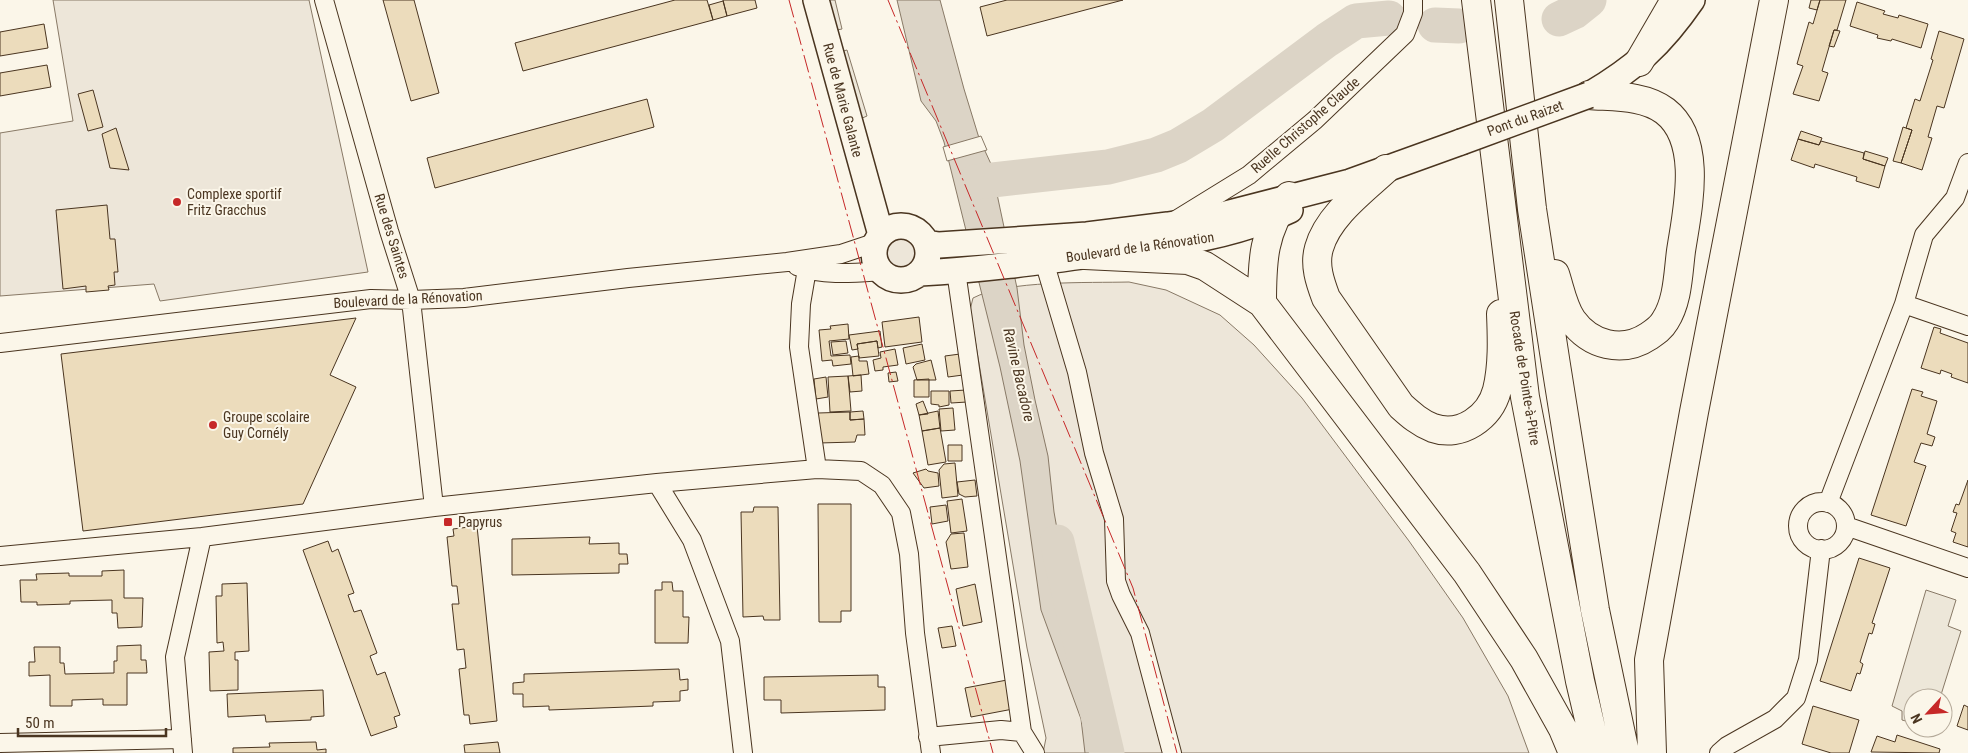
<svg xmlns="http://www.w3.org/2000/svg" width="1968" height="753" viewBox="0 0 1968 753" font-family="'Roboto Condensed',sans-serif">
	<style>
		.green { fill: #ede6d9; stroke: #887966 }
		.parking { fill: #ede7d9; stroke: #887966 }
		.water { fill: #dcd4c6; stroke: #887966 }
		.pier { fill: #fbf6e9; stroke: #887966 }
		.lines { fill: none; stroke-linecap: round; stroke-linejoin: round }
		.river { stroke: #dcd4c6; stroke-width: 35 }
		.building { fill: #ecdcbc; stroke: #4a3520 }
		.minor-casing { stroke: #4a3520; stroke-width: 20 }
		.secondary-casing { stroke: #4a3520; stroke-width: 28 }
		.trunk-casing { stroke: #4a3520; stroke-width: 30 }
		.minor { stroke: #fbf6e9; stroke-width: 18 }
		.secondary { stroke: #fbf6e9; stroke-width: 25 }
		.trunk { stroke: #fbf6e9; stroke-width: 28 }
		.secondary-bridge-casing { stroke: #4a3520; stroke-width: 28; stroke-linecap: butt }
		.secondary-bridge { stroke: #fbf6e9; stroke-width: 25 }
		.power { stroke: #c62828; stroke-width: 1; stroke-dasharray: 18 4 2.5 4; stroke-linecap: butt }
		.poi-dot { fill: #c62828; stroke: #fbf6e9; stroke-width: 2 }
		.labels { text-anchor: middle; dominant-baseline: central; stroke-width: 4; stroke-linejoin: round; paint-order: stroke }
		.street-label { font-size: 14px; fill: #4a3520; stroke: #fbf6e9 }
		.poi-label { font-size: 14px; fill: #4a3520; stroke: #fbf6e9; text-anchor: start }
		.water-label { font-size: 15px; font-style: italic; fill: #4a3520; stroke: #fbf6e9 }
	</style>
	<rect width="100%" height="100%" fill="#fbf6e9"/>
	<path class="green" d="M53 0H309L368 272 160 301 154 284 0 296V133L73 121Z
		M887 254a15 15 0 1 1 30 0a15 15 0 1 1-30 0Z
		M1129 282 1166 290 1220 315 1254 345 1302 398 1409 541 1463 618 1508 696 1529 753H1043L1046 738 1027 648 970 310 973 298C1007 280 1089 283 1129 282Z"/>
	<path class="parking" d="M829 0H835L842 29 837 30Z
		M847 50 867 116 860 119 840 52Z
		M1926 590 1956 600 1948 626 1961 631 1940 698H1913V723L1902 720V711L1892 706Z"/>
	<path class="water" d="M897 0H940L964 89 979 138 991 164 994 180 1017 288 1024 345 1035 400 1048 456 1054 512 1067 585 1083 653 1097 660 1110 719 1121 753H1085L1081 719 1041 610 1020 461 1000 367 944 142 936 121 921 101Z"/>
	<path class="pier" d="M981 136 987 150 947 161 943 147Z"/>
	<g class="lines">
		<path class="river" d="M1559 19 1574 12 1589 0
			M1435 25 1459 26
			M975 182 1108 167 1156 155 1178 146 1213 125 1327 40 1356 21 1389 18
			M1057 542 1107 753"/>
	</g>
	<path class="building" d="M383 0H414L439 93 411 101Z
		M675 0H707L713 20 523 71 515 43Z
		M723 0H755L757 8 727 16Z
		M1007 0H1123L987 36 980 7Z
		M1811 0H1820L1817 10 1809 8Z
		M1820 0H1846L1837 30H1834L1822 71 1828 73 1819 101 1793 94 1803 66 1797 64 1809 22 1813 24Z
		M723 1 727 16 713 20 709 5Z
		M1857 2 1885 11 1883 14 1898 18 1899 15 1928 24 1921 48 1892 39 1891 41 1877 38 1878 35 1850 26Z
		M44 24 48 48 0 56V32Z
		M1834 30 1840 31 1834 47 1829 46Z
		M1939 31 1964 39 1944 108 1937 106 1928 137 1932 138 1922 170 1901 163 1912 130 1906 128 1915 99 1920 101 1933 60 1931 59Z
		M47 65 51 87 0 96V73Z
		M93 90 103 127 88 131 78 94Z
		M647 99 654 127 435 188 427 158Z
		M1903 127 1912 130 1901 163 1893 161Z
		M116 128 129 170 110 168 102 134Z
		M1801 131 1822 138 1819 145 1798 139Z
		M1798 139 1819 145 1821 141 1864 153 1863 159 1885 166 1879 188 1856 181 1857 177 1815 164 1814 168 1791 160Z
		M1865 151 1888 158 1885 166 1863 159Z
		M107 205 110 239H115L118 272H114L115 285 108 286 109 290 86 292V286L63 289 56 210Z
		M919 317 922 342 885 347 882 322Z
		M356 318 330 375 356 387 303 504 83 531 61 354Z
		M848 324 849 339 829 341 831 356 850 355 851 364 833 366 832 360 822 361 819 330 831 329 830 326Z
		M1934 327 1941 329 1940 333 1968 343V383L1951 377 1952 374 1941 370 1940 374 1921 368Z
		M880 331 882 347 878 348 877 341 857 344 858 349 852 350 849 335Z
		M846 341 848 353 833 355 831 342Z
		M877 341 879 356 859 358 857 344Z
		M922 344 925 360 906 364 903 348Z
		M895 349 898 365 883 367V370L875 371 873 360 881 358 880 352Z
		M960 354 963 375 948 377 945 356Z
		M859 356V361H867L869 374 853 376 851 357Z
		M931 360 936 380H917L913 367 916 364Z
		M896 372 898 381 889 382 888 373Z
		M861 375 862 391 850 392 848 376Z
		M848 376 851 411 830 412 828 377Z
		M826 377 828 397 816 399 814 379Z
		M929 379V397H914V380Z
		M1912 389 1923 392 1921 396 1937 401 1927 434 1935 437 1932 446 1921 443 1914 462 1926 466 1906 526 1871 515Z
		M966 390 967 402 951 403 950 391Z
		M931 391H949V405L939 407V405L931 404Z
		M923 401 928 414 919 415 916 404Z
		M953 408 955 430 941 431 939 409Z
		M863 411 864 419 850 420V412Z
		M938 411 940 428 922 431 919 415Z
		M850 412V420L864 419 865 435H857L855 442 819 443 818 413Z
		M940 428 946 462 928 465 922 431Z
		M948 445H962V461H948Z
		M955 463 958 496 942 498 939 470 944 464Z
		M926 469 928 471 938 473 939 486 924 488 913 473Z
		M975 480 977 496 965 497 959 494 957 482Z
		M1968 480V547L1953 542 1956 533 1951 531 1957 513 1953 512 1956 504 1959 505Z
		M962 499 967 531 951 533 947 501Z
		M818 504H851V611H841V622H819Z
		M946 505 948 521 932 524 930 507Z
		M754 507H778L780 620H764L763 616 743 617 741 512H753Z
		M477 526 497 721 470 724 469 715H464L459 669 466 668 464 649 457 650 452 604H459L457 586H452L447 537 454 536 453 529Z
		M964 533 968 567 951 569 946 542 951 534Z
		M590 537 589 544 619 543V554H627L628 564H619V573L512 575V539Z
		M328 541 332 552 338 549 354 593 348 595 354 612 361 610 377 653 370 656 377 675 385 672 400 715 394 717 397 727 371 736 303 550Z
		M1859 558 1890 568 1872 623 1875 624 1872 634 1869 633 1860 662 1863 664 1860 674 1857 673 1851 691 1820 681Z
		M124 570V598H143L142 627 118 628 117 613H112V600L70 601V604L37 605V602H21L20 580H37L36 574 69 573V576H102V571Z
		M662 582H672L673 591H683V617H689L688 643H655V590H662Z
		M247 583 249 651 235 652V660H238V690L210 691 209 652 224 651 223 642 217 643 216 596H222V584Z
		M975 584 982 622 963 626 956 589Z
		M952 626 956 646 942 648 938 628Z
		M141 645V660H146L147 673H127V705H103V699L72 700V706H50V675L29 676V662H35L34 647H60V663H64L65 674 114 673V661H117V646Z
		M679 669 680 680 688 679V690L680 691V701L653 702V706L549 710V706L523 707V694H513V683L524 682V674Z
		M878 675V687H885V710L781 713V700H764V677Z
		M1007 680 1013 709 971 717 965 688Z
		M323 690 324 716 311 717V720L266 722 265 715 228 717 227 694Z
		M1964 705 1968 707V730L1957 726Z
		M1813 706 1859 720 1849 753H1831L1802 744Z
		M1897 735 1940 749 1939 753 1871 752 1877 736 1895 742Z
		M316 742 317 750 326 749V753H233V748L270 747 269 743Z
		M498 742 500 753H465L464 745Z"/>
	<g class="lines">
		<g class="minor-casing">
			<path id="minor" d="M324 0 389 231 411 300 434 507
				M1176 220 1249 175 1315 120 1405 34 1413 13V0
				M1044 261 1077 372 1094 453 1114 519 1116 581 1121 595 1140 633 1172 753
				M797 266C824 276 853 273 882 271
				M807 269 801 304 799 347 817 469
				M956 271 1022 732
				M1904 304 1968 326
				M0 343 371 299 411 300 464 298 628 278 787 262 841 254 877 242
				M657 483 692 540 730 641 743 753
				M1798 526a24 24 0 1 1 48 0a24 24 0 1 1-48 0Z
				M1828 503 1904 304 1924 235 1955 198 1968 163
				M1846 526 1968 568
				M0 556 202 537 434 507 657 483 817 469 861 471 882 485 901 513 909 554 915 633 931 753
				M928 737 1001 730 1022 732 1035 753
				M0 743 182 739
				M183 753 175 657 202 537
				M1719 753 1727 746 1775 719 1796 698 1808 660 1821 549"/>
		</g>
		<g class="secondary-casing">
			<path id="secondary" d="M816 0 881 235
				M1589 95C1635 68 1661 45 1692 0
				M874 253a27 27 0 1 1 54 0a27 27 0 1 1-54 0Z
				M926 243 939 245 1087 235 1168 225 1206 219 1350 182 1461 142
				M920 273C979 270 1039 262 1098 254 1164 245 1229 239 1290 210"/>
		</g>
		<g class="trunk-casing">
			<path id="trunk" d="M1476 0 1525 397 1580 681 1597 753
				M1509 0 1532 209 1556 365 1595 610 1625 753
				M1639 62 1675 0
				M1386 169C1362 191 1328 216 1319 248 1314 265 1320 282 1326 298L1401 406C1411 415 1420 423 1433 428 1461 438 1490 417 1497 390 1503 366 1502 338 1501 314
				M1085 255 1188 260 1205 266 1262 303 1467 573 1524 659 1563 729 1573 753
				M1555 274C1560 289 1563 307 1572 320 1590 345 1622 354 1649 336 1655 332 1661 328 1665 321 1678 301 1678 274 1681 251 1687 211 1704 141 1665 111 1644 95 1614 97 1589 95
				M1262 303C1262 261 1263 231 1289 196
				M1652 753 1649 660 1694 412 1774 0"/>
		</g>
		<use href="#minor" class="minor"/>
		<use href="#secondary" class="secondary"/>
		<use href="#trunk" class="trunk"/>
		<g class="secondary-bridge-casing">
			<path id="secondary-bridge" d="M1461 142 1589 95"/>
		</g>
		<use href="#secondary-bridge" class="secondary-bridge"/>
		<path class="power" d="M789 0 993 753
			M888 0 1133 588 1177 753"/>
	</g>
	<g class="poi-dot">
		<circle cx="177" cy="202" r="5"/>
		<circle cx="213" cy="425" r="5"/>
		<rect x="443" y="517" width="10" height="10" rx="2.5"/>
	</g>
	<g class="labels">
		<g class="street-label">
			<text transform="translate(843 100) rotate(75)">Rue de Marie Galante</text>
			<text transform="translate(1525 118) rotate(-20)">Pont du Raizet</text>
			<text transform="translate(1305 125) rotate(-41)">Ruelle Christophe Claude</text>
			<text transform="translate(392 236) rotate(73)">Rue des Saintes</text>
			<text transform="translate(1140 247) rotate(-8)">Boulevard de la Rénovation</text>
			<text transform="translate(408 299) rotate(-3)">Boulevard de la Rénovation</text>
			<text transform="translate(1525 378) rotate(81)">Rocade de Pointe-à-Pitre</text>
		</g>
		<g class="poi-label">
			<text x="187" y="194">Complexe sportif<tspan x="187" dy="16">Fritz Gracchus</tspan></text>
			<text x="223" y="417">Groupe scolaire<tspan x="223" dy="16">Guy Cornély</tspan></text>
			<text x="458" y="522">Papyrus</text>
		</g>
		<g class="water-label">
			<text transform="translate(1019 375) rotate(77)">Ravine Bacadore</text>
		</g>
	</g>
	<g transform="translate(1928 713) rotate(244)"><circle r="24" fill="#fbf6e9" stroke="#b4a999"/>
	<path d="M0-4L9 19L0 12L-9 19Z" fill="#c62828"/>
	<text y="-8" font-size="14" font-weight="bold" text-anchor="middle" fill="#4a3520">N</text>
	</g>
	<path d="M18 728v8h148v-8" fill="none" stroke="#4a3520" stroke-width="2.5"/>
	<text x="25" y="728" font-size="15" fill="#4a3520" stroke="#fbf6e9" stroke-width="4" paint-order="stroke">50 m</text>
</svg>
